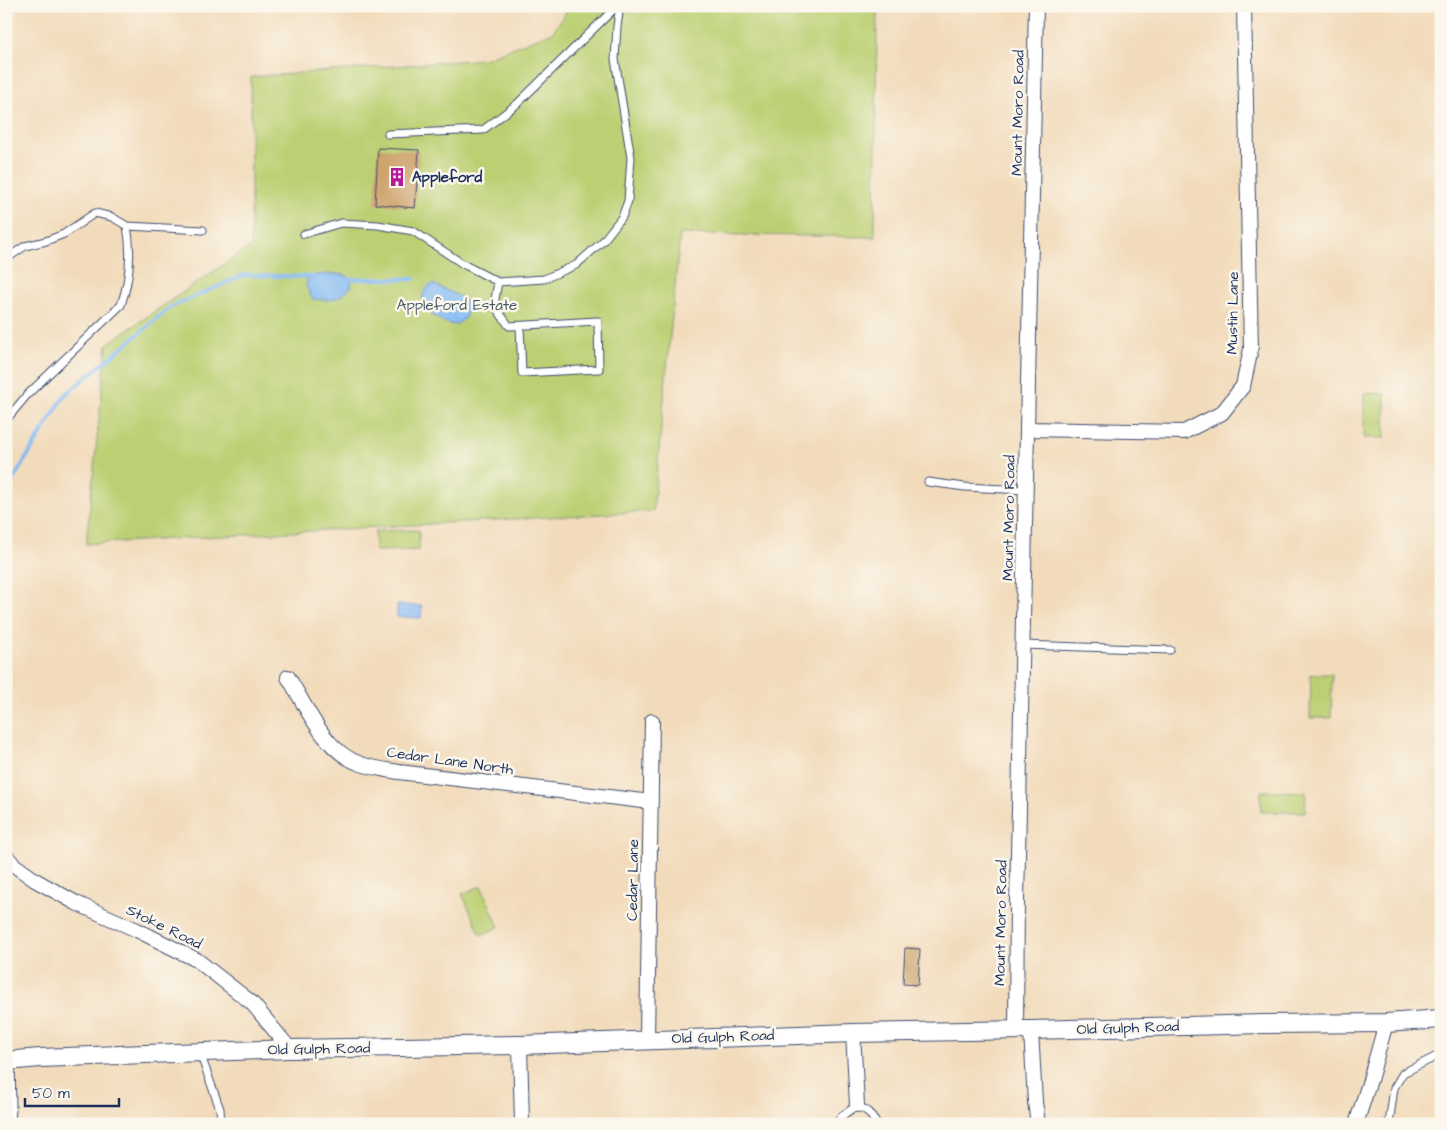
<svg xmlns="http://www.w3.org/2000/svg" width="1447" height="1130" viewBox="0 0 1447 1130" font-family="'Architects Daughter',sans-serif">
	<style>
		.green { fill: #bcd073; stroke: #6c8068 }
		.water { fill: #86bbf4; stroke: #5075a9 }
		.lines { fill: none; stroke-linecap: round; stroke-linejoin: round }
		.stream { stroke: #86bbf4; stroke-width: 4 }
		.building { fill: #cea36d }
		.service-casing { stroke: #3b496c; stroke-width: 9 }
		.minor-casing { stroke: #3b496c; stroke-width: 16 }
		.tertiary-casing { stroke: #3b496c; stroke-width: 20 }
		.service { stroke: #fff; stroke-width: 7 }
		.minor { stroke: #fff; stroke-width: 14 }
		.tertiary { stroke: #fff; stroke-width: 18 }
		.labels { text-anchor: middle; dominant-baseline: central; stroke-width: 5; stroke-linejoin: round; paint-order: stroke }
		.street-label { font-size: 15px; fill: #1b2f5e; stroke: #fbf7ec }
		.poi-label { font-size: 15px; font-weight: bold; fill: #1b2f5e; stroke: #fbf7ec; text-anchor: start }
		.park-label { font-size: 15px; fill: #435763; stroke: #fbf7ec }
	</style>
	<rect width="100%" height="100%" fill="#fbf7ec"/>
	<filter id="ink" filterUnits="userSpaceOnUse"><feTurbulence type="fractalNoise" baseFrequency=".02" numOctaves="2"/><feDisplacementMap in="SourceGraphic" scale="10" xChannelSelector="R" yChannelSelector="G"/><feConvolveMatrix kernelMatrix="1 2 1 2 8 2 1 2 1" color-interpolation-filters="sRGB"/></filter>
	<filter id="wash" filterUnits="userSpaceOnUse"><feTurbulence type="fractalNoise" baseFrequency=".0096" numOctaves="4" result="noise"/><feDisplacementMap in="SourceGraphic" scale="20" xChannelSelector="R" yChannelSelector="G"/><feGaussianBlur stdDeviation="1.12" result="paint"/><feColorMatrix in="noise" values="0 0 0 0 0 0 0 0 0 0 0 0 0 0 0 0 0 1.4 0 .05"/><feComposite in="paint" operator="in"/></filter>
	<g filter="url(#wash)">
		<rect width="100%" height="100%" fill="#f2dbbb"/>
		<path class="green" d="M574 6H877L875 237 680 234 653 511 86 544 107 344 251 246V77L484 59 553 32 566 12Z
			M1364 393 1385 394V438H1364Z
			M419 530V550L375 551V531Z
			M1311 674H1332L1331 718H1310Z
			M1261 791 1306 792 1305 812H1261Z
			M481 886 499 927 481 935 462 894Z"/>
		<path class="water" d="M333 274 345 275 350 278 352 286C337 301 333 301 312 299L306 285 308 278 315 275Z
			M433 284 463 298 469 309 464 319 456 325C452 324 447 324 444 322 433 318 414 301 427 288 428 286 431 285 433 284Z
			M397 605 422 606 421 618 397 617Z"/>
		<g class="lines">
			<path class="stream" d="M346 279H414
				M6 491 65 395 171 307 244 275 314 277"/>
		</g>
		<g id="blocks">
			<path class="building" d="M378 148 419 150 415 208 375 204Z
				M905 948 920 949 918 985 903 984Z"/>
		</g>
	</g>
	<g filter="url(#ink)">
		<use href="#blocks" fill-opacity="0" stroke="#3b496c" stroke-width="1"/>
		<g class="lines">
			<g class="service-casing">
				<path id="service" d="M388 134 483 130 517 104 617 6
					M127 226 203 230
					M304 234 341 223 378 225 413 231 463 264 498 282 544 279 576 265 603 241 622 217 628 201 631 158 615 59 617 26 620 6
					M6 259 25 246 46 241 64 234 95 213 112 217 127 226C132 253 130 279 121 305L27 395 6 420
					M498 282 494 305 509 326 598 321 599 369 522 373 520 326
					M928 482 965 487 1026 490
					M1023 645 1170 650
					M200 1053 220 1109 221 1124
					M11 1124 12 1108 11 1061
					M835 1124 842 1116 857 1105 868 1112 877 1124
					M1389 1124 1394 1088 1403 1073 1441 1054"/>
			</g>
			<g class="minor-casing">
				<path id="minor" d="M1028 429 1184 432 1222 413 1243 386 1251 349 1244 6
					M288 677C307 707 324 752 361 764 373 768 387 770 399 772L651 802
					M6 856 14 865 35 880 76 903 137 930 197 960 252 1003 290 1049
					M1016 1030 1017 902 1036 6
					M1031 1030 1035 1102 1038 1124
					M853 1033 857 1105
					M647 1039 652 721
					M520 1045 522 1124
					M1356 1124 1370 1080 1386 1023"/>
			</g>
			<g class="tertiary-casing">
				<path id="tertiary" d="M6 1061 40 1058 146 1054 290 1049 520 1045 853 1033 1031 1030 1264 1024 1386 1023 1441 1019"/>
			</g>
			<use href="#service" class="service"/>
			<use href="#minor" class="minor"/>
			<use href="#tertiary" class="tertiary"/>
		</g>
	</g>
	<defs>
		<g id="building-bare" transform="scale(1.5)"><path d="M-4-6H4V6H1V3H-1V6H-4ZM-2.5-4.3h1.7v1.8h-1.7ZM.8-4.3h1.7v1.8H.8ZM-2.5-1h1.7V.8h-1.7ZM.8-1h1.7V.8H.8Z" fill="#b5179e" stroke="#fbf7ec" stroke-width="2.5" paint-order="stroke"/></g>
	</defs>
	<g fill-rule="evenodd">
		<use href="#building-bare" x="397" y="177"/>
	</g>
	<g class="labels">
		<g class="street-label">
			<text transform="translate(1018 113) rotate(-89)">Mount Moro Road</text>
			<text transform="translate(1233 313) rotate(-89)">Mustin Lane</text>
			<text transform="translate(1009 518) rotate(-89)">Mount Moro Road</text>
			<text transform="translate(450 761) rotate(8)">Cedar Lane North</text>
			<text transform="translate(633 880) rotate(-89)">Cedar Lane</text>
			<text transform="translate(1001 923) rotate(-89)">Mount Moro Road</text>
			<text transform="translate(164 927) rotate(26)">Stoke Road</text>
			<text transform="translate(1128 1028) rotate(-2)">Old Gulph Road</text>
			<text transform="translate(723 1037) rotate(-2)">Old Gulph Road</text>
			<text transform="translate(319 1049) rotate(-1)">Old Gulph Road</text>
		</g>
		<g class="poi-label">
			<text x="412" y="177">Appleford</text>
		</g>
		<g class="park-label">
			<text x="457" y="305">Appleford Estate</text>
		</g>
	</g>
	<rect width="1447" height="1130" fill="none" stroke="#fbf7ec" stroke-width="25"/>
	<path d="M25 1098v8h94v-8" fill="none" stroke="#1b2f5e" stroke-width="2.5"/>
	<text x="32" y="1098" font-size="15" fill="#1b2f5e" stroke="#fbf7ec" stroke-width="4" paint-order="stroke">50 m</text>
</svg>
